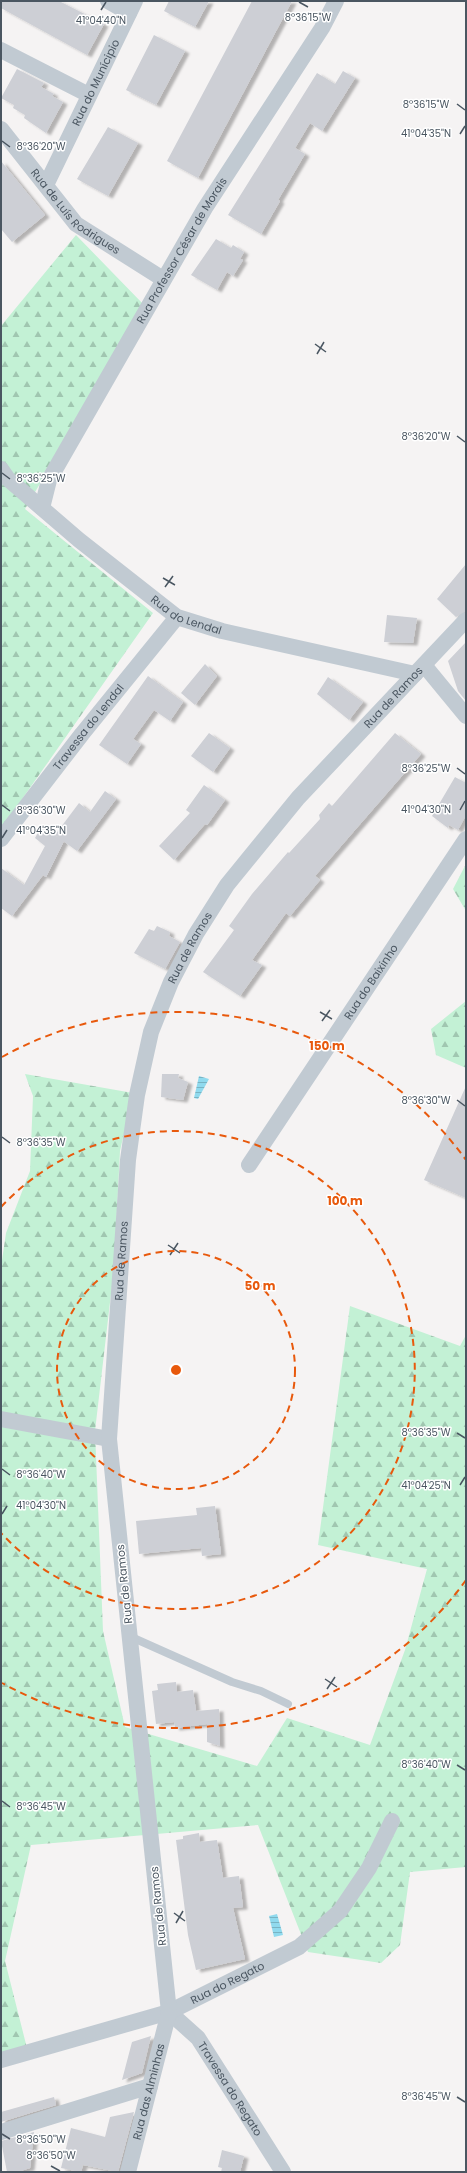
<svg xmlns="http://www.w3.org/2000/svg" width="467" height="2173" viewBox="0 0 467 2173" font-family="Poppins,sans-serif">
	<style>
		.forest { fill: url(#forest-firs) }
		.water { fill: url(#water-rules) }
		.building { fill: #cdcfd5; filter: url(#shadow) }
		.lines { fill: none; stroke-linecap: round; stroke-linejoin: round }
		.lane { stroke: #c1cad2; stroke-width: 8 }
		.street { stroke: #c1cad2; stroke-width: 16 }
		.ticks { fill: none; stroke: #4a5661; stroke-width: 1.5 }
		.ring { fill: none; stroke: #e8590c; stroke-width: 2; stroke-dasharray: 7 5 }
		.labels { text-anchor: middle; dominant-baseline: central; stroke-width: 3; stroke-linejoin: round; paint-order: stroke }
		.street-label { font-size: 11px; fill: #4a5661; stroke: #fff }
		.ticks-label { font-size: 10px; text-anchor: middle; fill: #4a5661; stroke: #fff; stroke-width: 3; stroke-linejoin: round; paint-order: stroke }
		.centre { fill: #e8590c; stroke: #fff; stroke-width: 2 }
		.ring-label { font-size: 12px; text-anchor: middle; font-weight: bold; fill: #e8590c; stroke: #fff; stroke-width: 3; stroke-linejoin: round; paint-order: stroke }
	</style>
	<defs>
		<pattern id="forest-firs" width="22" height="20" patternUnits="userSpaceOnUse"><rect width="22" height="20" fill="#c3f1d5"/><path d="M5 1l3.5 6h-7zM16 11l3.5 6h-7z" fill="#a0c6b0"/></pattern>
		<pattern id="water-rules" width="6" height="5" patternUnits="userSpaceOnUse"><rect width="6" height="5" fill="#90daee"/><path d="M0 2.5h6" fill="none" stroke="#78b4c4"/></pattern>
		<filter id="shadow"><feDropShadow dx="4.5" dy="2.5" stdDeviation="1" flood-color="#0004"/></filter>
	</defs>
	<rect width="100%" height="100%" fill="#f5f3f3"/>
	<path class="forest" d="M76 235 145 306 25 509 153 613 1 829V326Z
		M466 864V911L453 889Z
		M466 1001V1068L436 1055 431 1029Z
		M25 1074 133 1093 120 1151 114 1268 95 1431 103 1631 125 1727 257 1766 287 1718 370 1745 405 1650 427 1569 318 1545 350 1306 460 1346 466 1335V1867L410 1872 400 1945 381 1963 308 1952 258 1825 31 1845 5 1961 30 2060 1 2059V1267L6 1233 30 1171 33 1096Z"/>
	<path class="water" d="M199 1076 209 1079 198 1099 194 1098Z
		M277 1914 283 1935 274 1937 269 1916Z"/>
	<path class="building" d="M1 1H59L104 24 87 55 1 8Z
		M169 1H209L195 27 164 11Z
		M252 1H292L198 178 167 161Z
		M154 35 185 51 156 105 126 90Z
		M17 69 44 83 41 87 54 94 52 96 63 102 46 133 24 118 25 115 13 108 14 105 1 98Z
		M343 71 355 78 322 131 310 123 295 148 305 154 278 200 280 201 261 234 228 215 317 73 335 84Z
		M108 127 138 143 108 196 77 179Z
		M1 161 45 215 12 242 1 229Z
		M216 239 231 248 233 245 244 252 240 259 243 260 233 276 227 272 217 290 191 275Z
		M466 564V611L456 617 437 599Z
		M387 615 417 618 413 643 384 642Z
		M466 642V701L458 691 448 661Z
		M205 664 217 676 195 705 181 693Z
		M148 676 183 702 170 721 154 710 133 739 141 744 127 764 99 745Z
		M328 677 363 702 349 720 317 694Z
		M209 733 230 748 213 772 191 756Z
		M395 733 421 754 315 876 320 880 290 916 286 913 252 960 262 965 240 996 203 972 234 930 229 926 252 894 288 852 289 853 320 819 319 815 329 803 332 806Z
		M455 777 466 783V815L458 830 449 825 448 828 432 816Z
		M204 785 225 800 207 825 205 824 174 860 159 846 190 813 186 810Z
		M105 791 116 799 77 851 55 835 79 803 90 812Z
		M41 827 64 841 46 877 43 875 12 916 1 908V868L24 885 45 846 35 838Z
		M157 926 170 932 169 936 180 942 165 969 134 953 149 929 154 931Z
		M162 1074H179L178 1078 188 1082 183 1100 161 1097Z
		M466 1086V1198L424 1180Z
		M215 1506 221 1554 202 1556 201 1548 139 1554 136 1521 197 1515 196 1508Z
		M176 1682 177 1692 193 1690 196 1711 219 1709 220 1746 207 1742V1724L175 1728 174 1722 156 1724 152 1691 158 1690 157 1684Z
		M199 1833 200 1842 217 1840 223 1878 239 1876 243 1907 233 1908 245 1959 196 1970 188 1935 176 1840 183 1839V1836Z
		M151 2036 142 2073 122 2080 132 2042Z
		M54 2097 56 2105 1 2122V2112Z
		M134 2112 118 2172 83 2165 81 2172 61 2168 71 2128 105 2137 110 2117Z
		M34 2132 30 2168 17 2172H7L1 2141Z
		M222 2150 244 2156 240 2172H221L222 2168 218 2167Z"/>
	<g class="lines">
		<path class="lane" d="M129 1636 232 1682 261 1691 288 1704"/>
		<g class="street">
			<path d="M108 1 129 13"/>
			<path d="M1 50 89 95"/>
			<path id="s1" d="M1 129 76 224 163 279"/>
			<path id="s2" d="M46 185 135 1"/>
			<path id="s3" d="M1 469 8 479 79 540 177 617 222 631 415 674"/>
			<path id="s4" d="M42 508 49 480 205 208 322 28 336 1"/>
			<path d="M424 665 466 716"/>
			<path id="s5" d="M1 839 82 734 177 617"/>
			<path id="s6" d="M249 1165 466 839"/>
			<path d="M1 1419 109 1439"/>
			<path id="s7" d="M169 2012 198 2038 283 2172"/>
			<path id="s8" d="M1 2060 169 2012 299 1947 340 1911 369 1868 392 1821"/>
			<path d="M1 2132 150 2086"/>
			<path id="s9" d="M128 2172 169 2012 109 1439 128 1160 137 1095 151 1032 171 982 196 934 227 885 298 798 466 620"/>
		</g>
	</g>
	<path class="ticks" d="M299 2 308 7M101 10 106 2M457 104 465 110M460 134 465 126M2 141 10 147M315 344 326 352M317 354 324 342M457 436 465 442M2 473 10 479M163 578 175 585M165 587 173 576M457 768 465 774M2 805 10 811M460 810 465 801M2 838 7 830M320 1012 332 1019M322 1021 330 1010M457 1100 465 1106M2 1137 10 1143M168 1245 180 1253M170 1255 178 1243M457 1433 465 1438M2 1469 10 1475M460 1485 465 1477M2 1514 7 1506M325 1679 337 1687M327 1689 335 1677M457 1765 465 1770M2 1801 10 1807M174 1913 185 1921M176 1923 183 1911M457 2097 465 2102M2 2134 10 2139M51 2166 60 2171"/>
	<g class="ring">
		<circle cx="176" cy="1370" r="119"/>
		<path d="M1 1207A239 239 0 1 1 1 1533"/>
		<path d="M466 1580A358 358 0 0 1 2 1683M2 1057A358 358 0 0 1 466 1160"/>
	</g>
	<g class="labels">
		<g class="street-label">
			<text stroke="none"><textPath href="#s2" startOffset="114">Rua do Munícipio</textPath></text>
			<text stroke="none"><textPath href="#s1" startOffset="112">Rua de Luís Rodrigues</textPath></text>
			<text stroke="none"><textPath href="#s4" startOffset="294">Rua Professor César de Morais</textPath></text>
			<text stroke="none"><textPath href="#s3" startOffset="238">Rua do Lendal</textPath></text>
			<text stroke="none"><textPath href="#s9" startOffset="1568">Rua de Ramos</textPath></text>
			<text stroke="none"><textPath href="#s5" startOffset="142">Travessa do Lendal</textPath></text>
			<text stroke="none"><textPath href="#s9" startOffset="1244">Rua de Ramos</textPath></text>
			<text stroke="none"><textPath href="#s6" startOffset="220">Rua do Baixinho</textPath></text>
			<text stroke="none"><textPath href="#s9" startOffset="920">Rua de Ramos</textPath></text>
			<text transform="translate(124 1584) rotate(-96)">Rua de Ramos</text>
			<text transform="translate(158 1906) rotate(-96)">Rua de Ramos</text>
			<text stroke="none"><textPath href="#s8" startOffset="240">Rua do Regato</textPath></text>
			<text stroke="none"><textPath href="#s7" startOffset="99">Travessa do Regato</textPath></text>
			<text stroke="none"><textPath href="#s9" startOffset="83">Rua das Alminhas</textPath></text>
		</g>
	</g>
	<g class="ticks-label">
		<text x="308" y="21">8°36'15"W</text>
		<text x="101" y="24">41°04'40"N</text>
		<text x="426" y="108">8°36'15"W</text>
		<text x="426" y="137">41°04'35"N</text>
		<text x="41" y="150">8°36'20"W</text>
		<text x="426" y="440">8°36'20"W</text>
		<text x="41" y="482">8°36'25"W</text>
		<text x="426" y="772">8°36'25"W</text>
		<text x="426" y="813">41°04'30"N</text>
		<text x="41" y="814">8°36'30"W</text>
		<text x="41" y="834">41°04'35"N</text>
		<text x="426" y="1104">8°36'30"W</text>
		<text x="41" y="1146">8°36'35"W</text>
		<text x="426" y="1436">8°36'35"W</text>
		<text x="41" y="1478">8°36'40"W</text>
		<text x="426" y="1489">41°04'25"N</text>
		<text x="41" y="1509">41°04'30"N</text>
		<text x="426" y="1768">8°36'40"W</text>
		<text x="41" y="1810">8°36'45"W</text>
		<text x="426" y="2100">8°36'45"W</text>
		<text x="41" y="2143">8°36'50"W</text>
		<text x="51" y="2159">8°36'50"W</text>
	</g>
	<circle cx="176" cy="1370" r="6" class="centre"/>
	<g class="ring-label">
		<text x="327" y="1050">150 m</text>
		<text x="345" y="1205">100 m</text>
		<text x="260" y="1290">50 m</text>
	</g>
	<rect width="467" height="2173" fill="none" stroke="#4a5661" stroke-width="4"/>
</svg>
